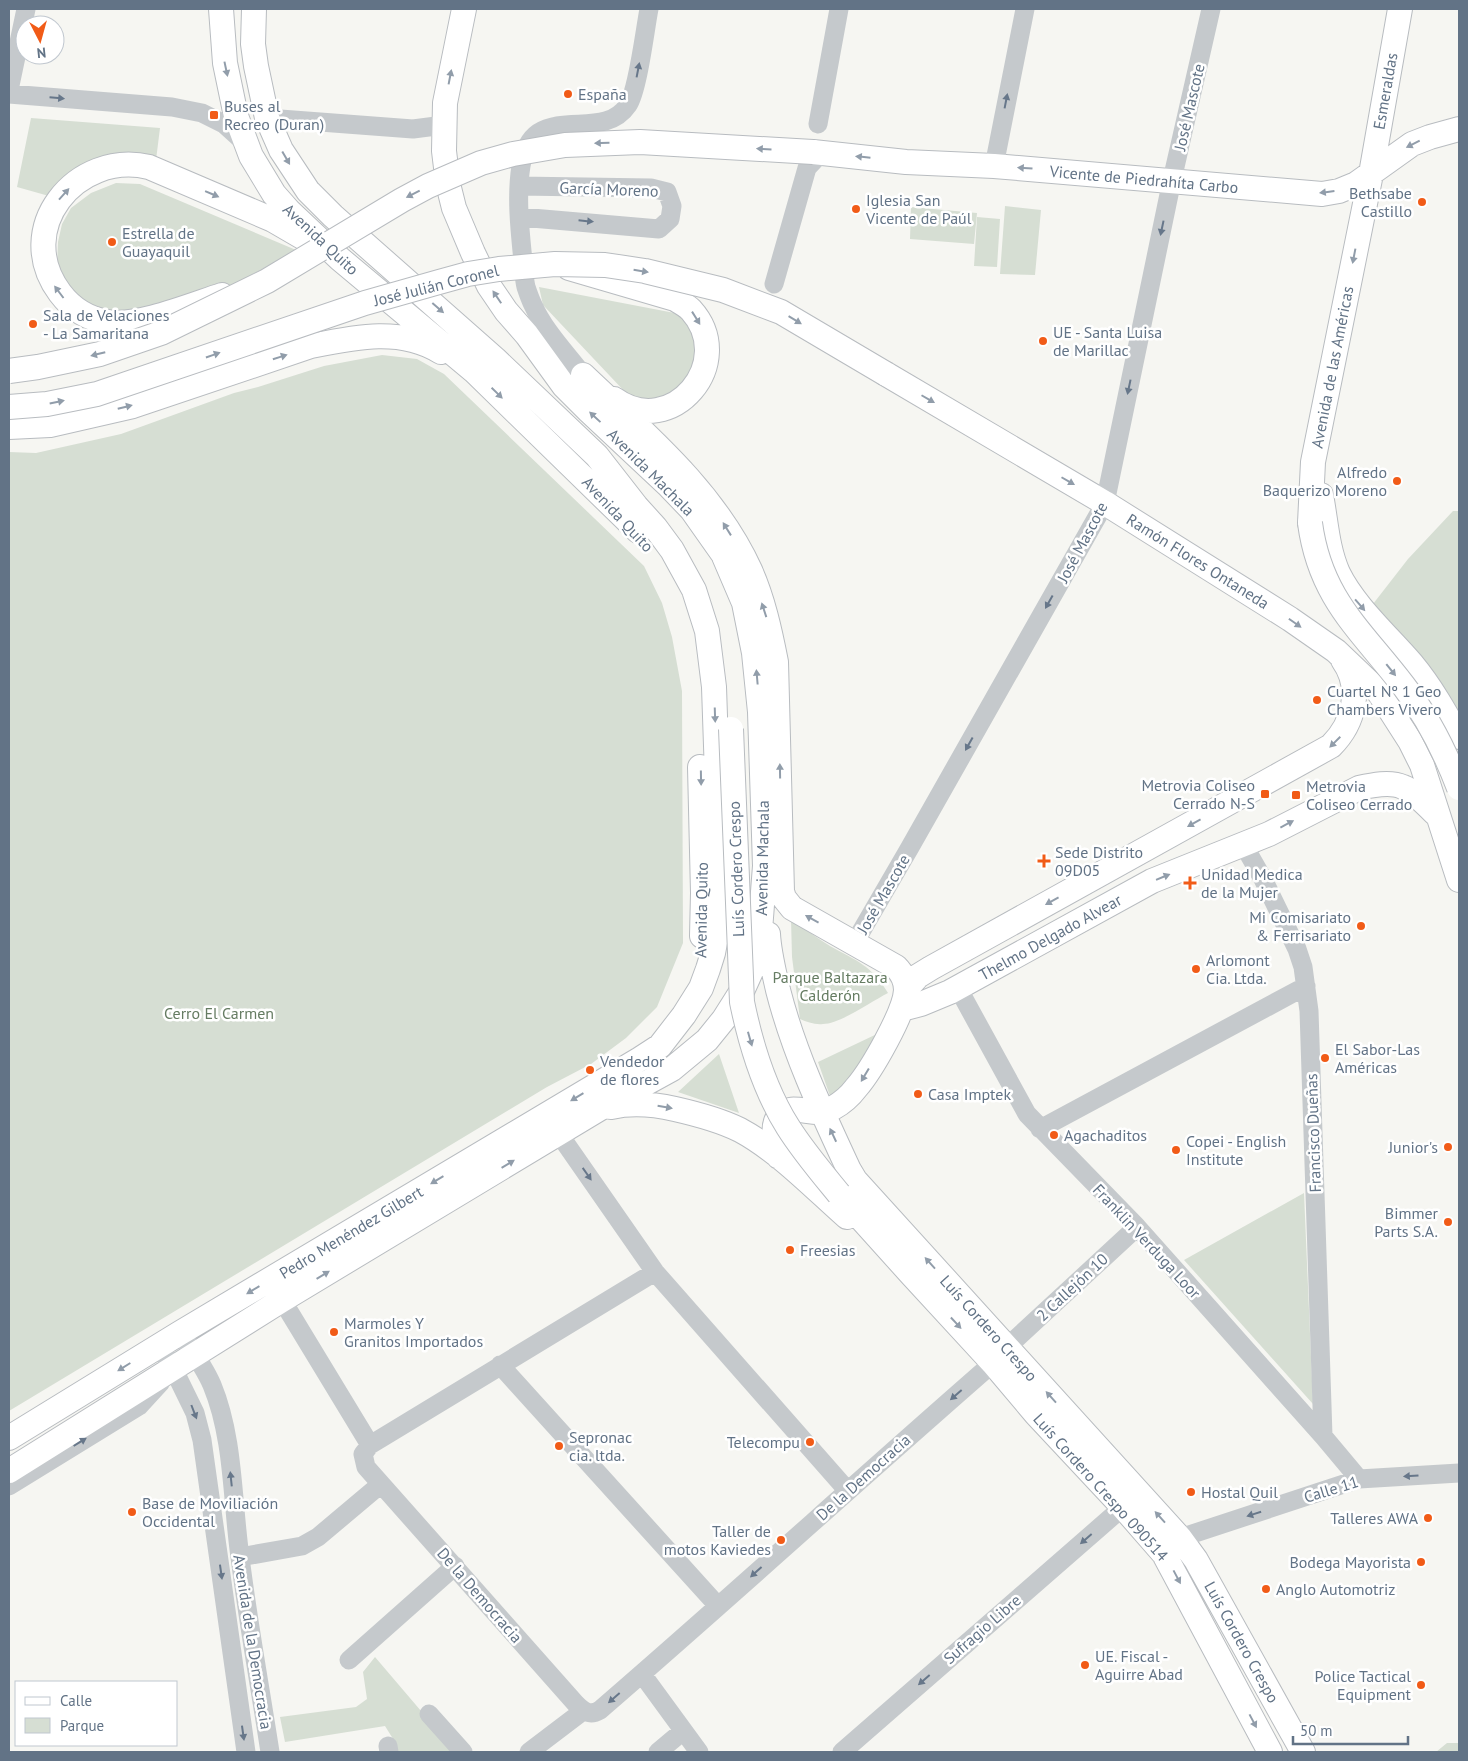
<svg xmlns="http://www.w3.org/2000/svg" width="1468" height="1761" viewBox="0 0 1468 1761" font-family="'PT Sans',sans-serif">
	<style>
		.green { fill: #d6ded3 }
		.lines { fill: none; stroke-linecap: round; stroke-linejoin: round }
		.major-casing { stroke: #b8bcc0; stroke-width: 26 }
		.minor { stroke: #c5c9cc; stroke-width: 19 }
		.major { stroke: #fff; stroke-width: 24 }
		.major-bridge-casing { stroke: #b8bcc0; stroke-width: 26; stroke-linecap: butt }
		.major-bridge { stroke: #fff; stroke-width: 24 }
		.oneway { fill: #919daa }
		.oneway2 { fill: #67778a }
		.poi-dot { fill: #f15b17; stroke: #fff; stroke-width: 2 }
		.labels { text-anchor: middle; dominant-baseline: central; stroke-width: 5; stroke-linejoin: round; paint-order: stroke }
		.street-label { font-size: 16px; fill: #627386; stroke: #fff }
		.poi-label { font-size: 16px; fill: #627386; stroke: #fff; text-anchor: start }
		.park-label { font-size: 16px; fill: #657c62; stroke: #fff }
	</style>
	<rect width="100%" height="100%" fill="#f6f6f2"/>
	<path class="green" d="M31 118 160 128 156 160 56 198 17 187Z
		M116 183 140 184 296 250 237 283 132 316 111 315 77 298 57 265 58 242 62 224 71 208 91 193Z
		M1005 206 1041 210 1035 275 1000 274Z
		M911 207 977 213 974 244 910 239Z
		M977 217 1000 219 997 267 974 266Z
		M539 287 685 315 700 337 687 389 641 404 626 393 543 305Z
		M382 355 417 359 444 374 644 566 662 603 672 637 682 691 683 943 657 1007 626 1038 591 1064 547 1087 9 1411V452L36 453 121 434 234 393 258 387 324 366Z
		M1453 511H1459V723L1373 604 1408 559Z
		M791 919C804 928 817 938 830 946 857 961 871 965 888 993 872 1001 840 1024 823 1024 815 1025 807 1022 800 1019L792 957Z
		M879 1033 854 1082 830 1096 818 1062Z
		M719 1054 739 1113 678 1092Z
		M1304 1193 1313 1404 1184 1260Z
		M375 1657 456 1752H396L395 1742 385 1726 285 1742 280 1717 356 1707 367 1699 363 1672Z
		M1447 1743H1459V1752H1436Z"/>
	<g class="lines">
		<g class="major-casing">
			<path id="major" d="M221 9 225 63 236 116 251 156 274 194 289 211 340 259 474 371 638 531
				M813 152 906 162 994 166 1322 194 1339 191 1356 184 1412 144 1430 137 1459 129
				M569 268 675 299C680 302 686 305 691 310 738 362 672 441 614 399
				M222 295C191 305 138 327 108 322 88 319 72 309 60 293 12 229 76 150 149 167L273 220 304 238
				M886 374 1105 503 1290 619 1336 651 1378 691 1410 741 1422 765 1459 880
				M583 375C645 434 714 491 750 570 763 599 770 631 776 662L782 891 784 898 792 908 896 967C902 973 906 981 906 990 905 1012 871 1071 856 1088 850 1096 842 1103 833 1108 830 1109 826 1112 822 1112 808 1114 790 1103 779 1116 770 1127 777 1146 779 1157
				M9 427 50 425 133 406 311 346C355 337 401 327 441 352
				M1321 495C1326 521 1327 548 1338 573 1354 606 1388 636 1412 664 1431 687 1445 712 1459 737
				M1310 523 1313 462 1371 174 1400 9
				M700 767 703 893 702 936
				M768 934C769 953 774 972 778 990 794 1053 822 1112 849 1170L855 1180 1180 1538 1196 1560 1303 1752
				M906 989 918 976 931 968 1331 746C1354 723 1363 688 1343 660
				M902 1009 921 1004 950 992 1152 881 1269 834 1359 788C1372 785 1390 781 1403 787 1416 792 1428 807 1438 816
				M611 1107C633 1102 653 1104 675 1109 697 1114 720 1120 740 1130 779 1151 814 1188 847 1217
				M839 1194 911 1274 993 1363 1036 1414 1123 1507 1164 1554 1270 1752
				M9 1438 180 1333 640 1059 660 1046 684 1015 701 988 708 969 713 953 717 932 721 892 714 687 707 631 694 590 672 550 655 527 636 506 597 456 495 359 333 216 308 191 281 150 267 118 256 66 253 44 254 9
				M9 1471 282 1300 599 1109 672 1069 707 1040 724 1019 743 989 758 956 765 866 760 712 754 653 744 603 723 554 692 510 668 485 589 411 564 386 527 335 506 311 489 286 473 253 454 208 448 184 444 151 445 103 464 9"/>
		</g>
		<path class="minor" d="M9 90 26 9
			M9 94 172 107 202 113 224 124 245 143
			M267 118 413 129 444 125
			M818 124 839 9
			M994 166 1025 9
			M519 186 651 188 667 192 672 206 670 219 659 229 520 217
			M774 284 807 168 821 153
			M583 375C566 353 544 330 533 305 530 299 528 293 526 287 524 279 524 269 523 261 520 231 516 196 521 166 523 155 528 140 538 133 566 115 607 136 628 105 638 90 645 29 649 9
			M1243 844 1263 879 1297 949 1303 967 1309 1011 1323 1436
			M855 942 909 849 1105 503 1172 180 1211 9
			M958 988 1027 1114 1137 1227 1323 1436 1359 1479
			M1040 1129 1306 986
			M559 1134 655 1272 847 1490
			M655 1272 370 1445 363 1454 366 1467 576 1704C584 1712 590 1716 600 1710 732 1596 861 1478 993 1363
			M282 1300 370 1445
			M180 1333C191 1349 204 1366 212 1385 234 1438 232 1500 240 1557 248 1622 260 1687 270 1752
			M159 1346 173 1368 195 1413 202 1440 246 1752
			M1006 1348 1137 1227
			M500 1365 718 1606
			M9 1486 139 1406 161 1382
			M1180 1538 1359 1479 1459 1473
			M240 1557 302 1546 318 1537 381 1484
			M349 1660 455 1566
			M642 1674 699 1752
			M429 1714 463 1752
			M388 1746 389 1752
			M529 1752 583 1711
			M658 1752 683 1731
			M842 1752 1123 1507"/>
		<use href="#major" class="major"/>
		<g class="major-bridge-casing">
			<path id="major-bridge" d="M9 371 38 367 100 354 161 333 267 281 402 200 428 186 481 163 513 154 565 145 640 142 813 152
				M9 407 47 404 97 394 365 303 439 282 468 274 499 269 555 264 605 265 645 271 723 290 781 312 886 374
				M1310 523C1320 598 1360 629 1403 685 1427 716 1445 751 1459 788
				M731 729 742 1002C751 1046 764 1089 788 1127 803 1151 821 1172 839 1194"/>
		</g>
		<use href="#major-bridge" class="major-bridge"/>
	</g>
	<defs><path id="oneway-solid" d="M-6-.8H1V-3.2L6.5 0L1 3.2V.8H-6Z" transform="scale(1.25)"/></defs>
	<g class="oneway">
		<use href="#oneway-solid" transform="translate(226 69) rotate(78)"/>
		<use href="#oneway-solid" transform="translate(450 77) rotate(-79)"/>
		<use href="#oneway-solid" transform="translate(602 143) rotate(178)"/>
		<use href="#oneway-solid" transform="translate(1413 144) rotate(153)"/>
		<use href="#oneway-solid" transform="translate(764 149) rotate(-177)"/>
		<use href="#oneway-solid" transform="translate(863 157) rotate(-174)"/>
		<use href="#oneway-solid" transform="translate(286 158) rotate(60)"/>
		<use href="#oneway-solid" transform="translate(1025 168) rotate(-176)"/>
		<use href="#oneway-solid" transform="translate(1327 192) rotate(173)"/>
		<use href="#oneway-solid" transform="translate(64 194) rotate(-48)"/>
		<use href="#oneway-solid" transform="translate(212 194) rotate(23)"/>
		<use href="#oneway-solid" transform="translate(413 194) rotate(153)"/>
		<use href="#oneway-solid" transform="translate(1354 256) rotate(101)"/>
		<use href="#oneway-solid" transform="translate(641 271) rotate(9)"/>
		<use href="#oneway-solid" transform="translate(59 292) rotate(-127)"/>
		<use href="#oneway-solid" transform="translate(497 297) rotate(-124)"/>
		<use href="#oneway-solid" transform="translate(438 308) rotate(41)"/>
		<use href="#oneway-solid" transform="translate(696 318) rotate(58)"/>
		<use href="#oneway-solid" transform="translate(795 320) rotate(31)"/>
		<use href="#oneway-solid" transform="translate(98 354) rotate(166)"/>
		<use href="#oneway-solid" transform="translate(213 355) rotate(-19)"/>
		<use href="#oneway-solid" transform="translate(280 357) rotate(-18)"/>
		<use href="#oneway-solid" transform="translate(497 393) rotate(44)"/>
		<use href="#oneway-solid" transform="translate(928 399) rotate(30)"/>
		<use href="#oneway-solid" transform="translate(57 402) rotate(-12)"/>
		<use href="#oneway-solid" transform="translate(125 407) rotate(-14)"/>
		<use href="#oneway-solid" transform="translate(595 417) rotate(-137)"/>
		<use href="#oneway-solid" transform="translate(1068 481) rotate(30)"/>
		<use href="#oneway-solid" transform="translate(727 529) rotate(-122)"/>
		<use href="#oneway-solid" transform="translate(1360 605) rotate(49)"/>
		<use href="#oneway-solid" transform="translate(764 610) rotate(-108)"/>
		<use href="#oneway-solid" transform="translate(1295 623) rotate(35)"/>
		<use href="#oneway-solid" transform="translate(1391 670) rotate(51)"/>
		<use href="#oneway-solid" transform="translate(757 677) rotate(-95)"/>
		<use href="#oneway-solid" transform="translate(715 715) rotate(88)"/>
		<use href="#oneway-solid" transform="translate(1335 742) rotate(135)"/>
		<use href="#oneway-solid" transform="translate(780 771) rotate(-91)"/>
		<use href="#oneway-solid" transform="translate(701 778) rotate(89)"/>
		<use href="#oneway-solid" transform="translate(1194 823) rotate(151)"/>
		<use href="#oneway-solid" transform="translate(1287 824) rotate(-28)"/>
		<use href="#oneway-solid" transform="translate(1163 877) rotate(-22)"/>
		<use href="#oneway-solid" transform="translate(1052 901) rotate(151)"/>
		<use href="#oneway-solid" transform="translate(812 919) rotate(-151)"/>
		<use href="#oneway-solid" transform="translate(750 1039) rotate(74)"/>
		<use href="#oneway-solid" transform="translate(865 1075) rotate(121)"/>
		<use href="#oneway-solid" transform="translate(577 1097) rotate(149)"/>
		<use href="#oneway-solid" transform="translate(665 1107) rotate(10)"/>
		<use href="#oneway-solid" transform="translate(833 1135) rotate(-115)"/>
		<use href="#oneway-solid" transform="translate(508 1164) rotate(-31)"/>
		<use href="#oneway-solid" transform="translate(437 1180) rotate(149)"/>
		<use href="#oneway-solid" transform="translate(930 1263) rotate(-132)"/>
		<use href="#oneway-solid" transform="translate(323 1275) rotate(-31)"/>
		<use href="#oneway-solid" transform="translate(253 1290) rotate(149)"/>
		<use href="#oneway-solid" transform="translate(956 1323) rotate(47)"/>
		<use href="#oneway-solid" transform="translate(124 1367) rotate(148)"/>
		<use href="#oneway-solid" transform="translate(1051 1397) rotate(-132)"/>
		<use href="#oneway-solid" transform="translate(1160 1517) rotate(-132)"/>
		<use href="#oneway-solid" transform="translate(1177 1577) rotate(62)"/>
		<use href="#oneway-solid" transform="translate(1253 1721) rotate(62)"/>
	</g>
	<g class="oneway2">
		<use href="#oneway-solid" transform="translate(638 70) rotate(-79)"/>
		<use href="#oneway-solid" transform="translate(57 98) rotate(5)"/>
		<use href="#oneway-solid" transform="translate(1006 101) rotate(-79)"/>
		<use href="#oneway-solid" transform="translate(586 221) rotate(6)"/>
		<use href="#oneway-solid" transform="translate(1162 228) rotate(102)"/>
		<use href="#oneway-solid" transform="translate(1129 387) rotate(102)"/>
		<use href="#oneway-solid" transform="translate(1049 602) rotate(119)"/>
		<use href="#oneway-solid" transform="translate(969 744) rotate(119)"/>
		<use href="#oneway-solid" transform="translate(587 1174) rotate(55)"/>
		<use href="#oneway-solid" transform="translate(956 1395) rotate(139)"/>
		<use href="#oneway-solid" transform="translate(194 1412) rotate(69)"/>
		<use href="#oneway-solid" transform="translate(80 1442) rotate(-32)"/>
		<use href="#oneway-solid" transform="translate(1411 1476) rotate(176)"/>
		<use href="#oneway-solid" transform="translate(231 1479) rotate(-96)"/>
		<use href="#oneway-solid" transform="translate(1254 1514) rotate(162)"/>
		<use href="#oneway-solid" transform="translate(1086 1539) rotate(139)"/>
		<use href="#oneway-solid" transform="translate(221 1572) rotate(82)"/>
		<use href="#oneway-solid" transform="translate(756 1572) rotate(138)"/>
		<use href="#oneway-solid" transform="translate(924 1680) rotate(139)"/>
		<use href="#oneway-solid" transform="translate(614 1698) rotate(139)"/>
		<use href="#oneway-solid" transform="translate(243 1733) rotate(82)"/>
	</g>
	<g class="poi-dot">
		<circle cx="568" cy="94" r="5"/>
		<rect x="209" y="110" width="10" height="10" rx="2.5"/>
		<circle cx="1422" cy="202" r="5"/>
		<circle cx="856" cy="209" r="5"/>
		<circle cx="112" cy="242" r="5"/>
		<circle cx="33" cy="324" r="5"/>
		<circle cx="1043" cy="341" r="5"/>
		<circle cx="1397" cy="481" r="5"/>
		<circle cx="1317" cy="700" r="5"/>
		<rect x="1260" y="789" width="10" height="10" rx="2.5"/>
		<rect x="1291" y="790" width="10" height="10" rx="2.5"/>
		<path d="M1041.5 853.5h5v5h5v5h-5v5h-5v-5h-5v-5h5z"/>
		<path d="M1187.5 875.5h5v5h5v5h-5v5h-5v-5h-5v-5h5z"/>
		<circle cx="1361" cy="926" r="5"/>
		<circle cx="1196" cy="969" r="5"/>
		<circle cx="1325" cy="1058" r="5"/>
		<circle cx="590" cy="1070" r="5"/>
		<circle cx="918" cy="1094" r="5"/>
		<circle cx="1054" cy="1135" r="5"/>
		<circle cx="1448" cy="1147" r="5"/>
		<circle cx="1176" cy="1150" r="5"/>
		<circle cx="1448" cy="1222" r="5"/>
		<circle cx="790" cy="1250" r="5"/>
		<circle cx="334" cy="1332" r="5"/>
		<circle cx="810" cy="1442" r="5"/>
		<circle cx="559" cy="1446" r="5"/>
		<circle cx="1191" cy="1492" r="5"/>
		<circle cx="132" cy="1512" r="5"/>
		<circle cx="1428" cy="1518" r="5"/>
		<circle cx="781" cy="1540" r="5"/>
		<circle cx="1421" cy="1562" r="5"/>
		<circle cx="1266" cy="1589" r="5"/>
		<circle cx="1085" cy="1665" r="5"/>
		<circle cx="1421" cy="1685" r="5"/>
	</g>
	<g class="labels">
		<g class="street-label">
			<text transform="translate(1385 91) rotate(-80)">Esmeraldas</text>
			<text transform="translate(1189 107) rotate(-77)">José Mascote</text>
			<text transform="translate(1144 179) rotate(5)">Vicente de Piedrahíta Carbo</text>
			<text transform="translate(609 189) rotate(2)">García Moreno</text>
			<text transform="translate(321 239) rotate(43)">Avenida Quito</text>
			<text transform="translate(436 285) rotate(-14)">José Julián Coronel</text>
			<text transform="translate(1332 367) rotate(-79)">Avenida de las Américas</text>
			<text transform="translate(651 472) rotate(45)">Avenida Machala</text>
			<text transform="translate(618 514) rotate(47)">Avenida Quito</text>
			<text transform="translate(1082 542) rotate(-62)">José Mascote</text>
			<text transform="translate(1198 561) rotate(32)">Ramón Flores Ontaneda</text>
			<text transform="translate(762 858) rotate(-89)">Avenida Machala</text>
			<text transform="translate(736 869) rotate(-92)">Luís Cordero Crespo</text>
			<text transform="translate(883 894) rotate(-60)">José Mascote</text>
			<text transform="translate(701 910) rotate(-89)">Avenida Quito</text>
			<text transform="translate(1050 937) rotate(-29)">Thelmo Delgado Alvear</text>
			<text transform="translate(1313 1133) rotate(-92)">Francisco Dueñas</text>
			<text transform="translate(351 1232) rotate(-31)">Pedro Menéndez Gilbert</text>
			<text transform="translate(1147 1241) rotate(47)">Franklin Verduga Loor</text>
			<text transform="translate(1072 1287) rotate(-43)">2 Callejón 10</text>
			<text transform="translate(989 1328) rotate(48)">Luís Cordero Crespo</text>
			<text transform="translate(863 1477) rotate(-42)">De la Democracia</text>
			<text transform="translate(1101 1487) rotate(48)">Luís Cordero Crespo 090514</text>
			<text transform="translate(1331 1489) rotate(-17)">Calle 11</text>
			<text transform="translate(480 1595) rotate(49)">De la Democracia</text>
			<text transform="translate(982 1629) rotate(-41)">Sufragio Libre</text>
			<text transform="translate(253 1642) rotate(81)">Avenida de la Democracia</text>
			<text transform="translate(1242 1642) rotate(61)">Luís Cordero Crespo</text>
		</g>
		<g class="poi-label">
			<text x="578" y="94">España</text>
			<text x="224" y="106">Buses al<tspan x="224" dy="18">Recreo (Duran)</tspan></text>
			<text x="1412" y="193" text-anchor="end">Bethsabe<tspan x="1412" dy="18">Castillo</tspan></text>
			<text x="866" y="200">Iglesia San<tspan x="866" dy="18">Vicente de Paúl</tspan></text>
			<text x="122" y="233">Estrella de<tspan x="122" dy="18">Guayaquil</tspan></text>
			<text x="43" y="315">Sala de Velaciones<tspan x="43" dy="18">- La Samaritana</tspan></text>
			<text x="1053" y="332">UE - Santa Luisa<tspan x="1053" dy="18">de Marillac</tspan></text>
			<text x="1387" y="472" text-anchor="end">Alfredo<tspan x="1387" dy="18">Baquerizo Moreno</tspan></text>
			<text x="1327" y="691">Cuartel Nº 1 Geo<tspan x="1327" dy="18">Chambers Vivero</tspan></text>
			<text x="1255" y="785" text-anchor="end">Metrovia Coliseo<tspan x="1255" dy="18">Cerrado N-S</tspan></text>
			<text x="1306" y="786">Metrovia<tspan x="1306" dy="18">Coliseo Cerrado</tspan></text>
			<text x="1055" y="852">Sede Distrito<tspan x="1055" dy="18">09D05</tspan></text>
			<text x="1201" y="874">Unidad Medica<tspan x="1201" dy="18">de la Mujer</tspan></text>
			<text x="1351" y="917" text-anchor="end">Mi Comisariato<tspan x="1351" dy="18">&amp; Ferrisariato</tspan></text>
			<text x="1206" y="960">Arlomont<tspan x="1206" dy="18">Cia. Ltda.</tspan></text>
			<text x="1335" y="1049">El Sabor-Las<tspan x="1335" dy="18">Américas</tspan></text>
			<text x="600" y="1061">Vendedor<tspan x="600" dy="18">de flores</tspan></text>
			<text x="928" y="1094">Casa Imptek</text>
			<text x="1064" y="1135">Agachaditos</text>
			<text x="1186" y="1141">Copei - English<tspan x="1186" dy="18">Institute</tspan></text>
			<text x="1438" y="1147" text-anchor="end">Junior's</text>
			<text x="1438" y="1213" text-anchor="end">Bimmer<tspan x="1438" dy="18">Parts S.A.</tspan></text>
			<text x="800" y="1250">Freesias</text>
			<text x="344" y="1323">Marmoles Y<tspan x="344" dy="18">Granitos Importados</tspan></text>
			<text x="569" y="1437">Sepronac<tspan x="569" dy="18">cia. ltda.</tspan></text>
			<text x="800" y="1442" text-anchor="end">Telecompu</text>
			<text x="1201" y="1492">Hostal Quil</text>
			<text x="142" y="1503">Base de Moviliación<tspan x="142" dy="18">Occidental</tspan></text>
			<text x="1418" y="1518" text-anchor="end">Talleres AWA</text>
			<text x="771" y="1531" text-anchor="end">Taller de<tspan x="771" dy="18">motos Kaviedes</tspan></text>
			<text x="1411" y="1562" text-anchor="end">Bodega Mayorista</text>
			<text x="1276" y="1589">Anglo Automotriz</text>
			<text x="1095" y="1656">UE. Fiscal -<tspan x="1095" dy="18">Aguirre Abad</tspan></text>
			<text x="1411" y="1676" text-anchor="end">Police Tactical<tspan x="1411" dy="18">Equipment</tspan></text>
		</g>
		<g class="park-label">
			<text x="830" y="977">Parque Baltazara<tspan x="830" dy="18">Calderón</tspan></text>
			<text x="219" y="1013">Cerro El Carmen</text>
		</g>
	</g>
	<rect width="1468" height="1761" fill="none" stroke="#627386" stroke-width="20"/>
	<rect x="15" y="1681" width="162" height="65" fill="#ffffff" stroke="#c0c7cf"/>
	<rect x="25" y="1697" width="25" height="8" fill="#ffffff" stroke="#c0c7cf"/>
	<text x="60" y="1706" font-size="15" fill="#627386">Calle</text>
	<rect x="25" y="1718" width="25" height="15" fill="#d6ded3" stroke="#c0c7cf"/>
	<text x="60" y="1731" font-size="15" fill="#627386">Parque</text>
	<g transform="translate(40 40) rotate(174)"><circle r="24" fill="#ffffff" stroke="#c0c7cf"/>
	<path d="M0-4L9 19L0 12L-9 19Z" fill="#f15b17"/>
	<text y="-8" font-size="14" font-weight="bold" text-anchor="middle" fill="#627386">N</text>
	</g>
	<path d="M1293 1736v8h115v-8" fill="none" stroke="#627386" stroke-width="2.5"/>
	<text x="1300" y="1736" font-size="15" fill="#627386" stroke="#ffffff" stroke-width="4" paint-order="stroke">50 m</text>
</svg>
